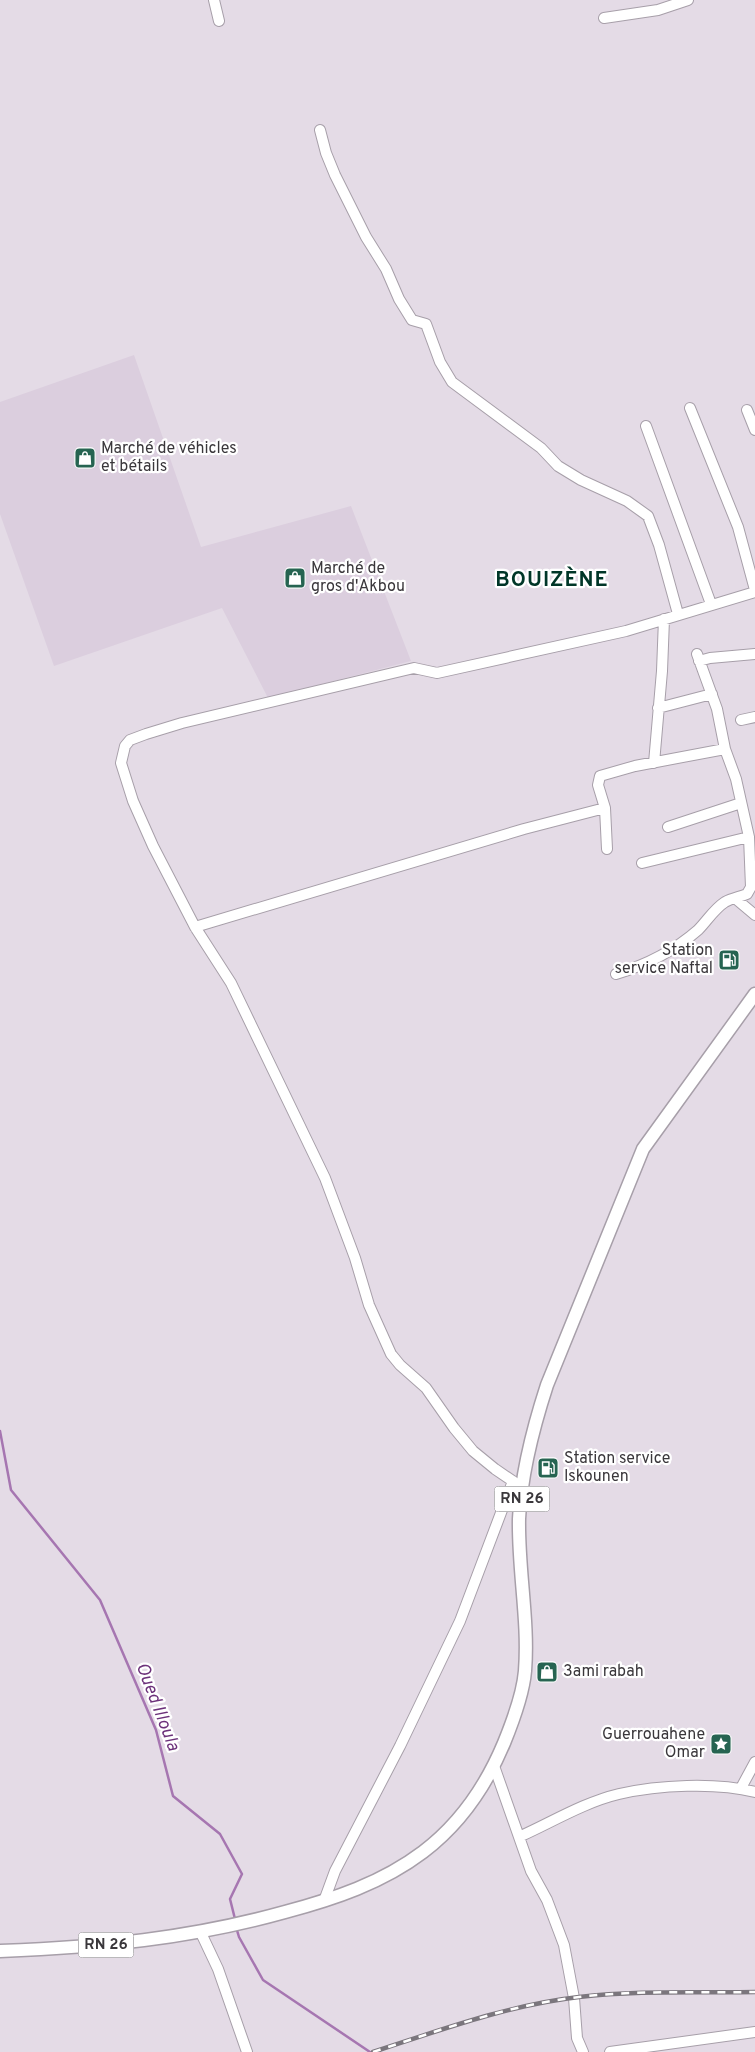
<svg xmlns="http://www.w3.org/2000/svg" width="755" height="2052" viewBox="0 0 755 2052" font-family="Overpass,sans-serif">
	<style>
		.built { fill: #dbcede }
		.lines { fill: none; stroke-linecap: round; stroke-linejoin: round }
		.stream { stroke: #a676b1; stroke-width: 2.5 }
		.minor-casing { stroke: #a79fa9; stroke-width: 12 }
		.major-casing { stroke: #a79fa9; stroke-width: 15 }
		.minor { stroke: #fff; stroke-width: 10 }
		.major { stroke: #fff; stroke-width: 12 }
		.rail-casing { stroke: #7b767d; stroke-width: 4.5 }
		.rail { stroke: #fff; stroke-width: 2.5; stroke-dasharray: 8; stroke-linecap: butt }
		.labels { text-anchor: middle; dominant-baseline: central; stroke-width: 4.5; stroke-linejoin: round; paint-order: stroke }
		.shield { fill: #fff; stroke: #757376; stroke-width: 1 }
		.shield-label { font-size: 15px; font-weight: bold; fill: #3a373b }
		.poi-label { font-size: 16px; fill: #3a373b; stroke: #fff; text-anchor: start }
		.water-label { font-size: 18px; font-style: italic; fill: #6c317a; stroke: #fff }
		.district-label { font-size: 21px; font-weight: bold; letter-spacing: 1px; fill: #003628; stroke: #fff }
	</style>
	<rect width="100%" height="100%" fill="#e4dbe6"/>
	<path class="built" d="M134 355 201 547 351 506 411 661 268 698 222 608 54 666 0 514V402Z"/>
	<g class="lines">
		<path class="stream" d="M0 1431 11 1490 100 1600 156 1730 173 1796 220 1834 242 1874 230 1899 235 1919
			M236 1927 239 1937 263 1980 370 2052"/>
		<g class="minor-casing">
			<path id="minor" d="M214 0 219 21
				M604 18 658 10 688 0
				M320 130 326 153 335 175 366 237 386 269 399 299 412 320 426 324 440 362 452 382 541 448 558 466 581 480 627 501 648 516 659 545 678 614
				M690 408 738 527 755 590
				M747 410 755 430
				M646 426 711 604
				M699 661 710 658 755 654
				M658 708 712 694
				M741 720 755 717
				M654 763 662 671 664 619
				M668 827 741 803
				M607 849 605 808 598 785 600 776 635 766 725 749
				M642 863 749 837
				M736 899 755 915
				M195 927 524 829 605 808
				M616 974C646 965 674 951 698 930 707 921 714 909 725 902 732 898 740 897 747 894L751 887 749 837 736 779 725 749 717 709 697 654
				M523 1488 495 1469 473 1451 454 1428 426 1388 400 1365 391 1354 369 1305 355 1258 325 1178 231 983 195 927 153 846 133 801 121 763 125 746 130 740 146 734 182 723 414 668 437 673 626 631 755 592
				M494 1766 531 1871 547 1900 564 1945 574 1998 577 2038 583 2052
				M741 1788 755 1762
				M521 1836C552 1822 585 1802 619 1794 658 1785 716 1782 755 1792
				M324 1901 335 1871 400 1746 460 1621 513 1481
				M201 1933 218 1969 247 2052
				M610 2052 755 2032"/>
		</g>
		<g class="major-casing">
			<path id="major" d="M0 1951C100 1947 188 1939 285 1912 334 1899 382 1883 423 1852 460 1824 486 1786 504 1743 513 1721 523 1695 525 1671 529 1621 518 1570 519 1519 521 1474 533 1428 547 1385L643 1149 755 994"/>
		</g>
		<use href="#minor" class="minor"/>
		<use href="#major" class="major"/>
		<g class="rail-casing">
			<path id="rail" d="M373 2052C441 2030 508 2005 579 1997 637 1990 697 1993 755 1992"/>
		</g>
		<use href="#rail" class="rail"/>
	</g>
	<defs>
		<g id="shop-square" transform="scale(1.125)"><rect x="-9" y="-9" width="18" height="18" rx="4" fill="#266451" stroke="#fff"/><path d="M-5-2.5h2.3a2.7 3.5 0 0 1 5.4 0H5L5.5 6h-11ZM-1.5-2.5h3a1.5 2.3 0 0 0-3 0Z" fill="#fff"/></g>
		<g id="fuel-square" transform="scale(1.125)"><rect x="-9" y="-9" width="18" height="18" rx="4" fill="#266451" stroke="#fff"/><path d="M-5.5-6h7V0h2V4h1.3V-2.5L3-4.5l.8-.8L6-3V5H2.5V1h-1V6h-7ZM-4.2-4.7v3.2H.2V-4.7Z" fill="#fff"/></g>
		<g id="sight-square" transform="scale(1.125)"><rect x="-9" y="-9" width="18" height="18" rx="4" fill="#266451" stroke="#fff"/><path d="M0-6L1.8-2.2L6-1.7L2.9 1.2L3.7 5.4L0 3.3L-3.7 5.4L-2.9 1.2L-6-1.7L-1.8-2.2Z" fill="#fff"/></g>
	</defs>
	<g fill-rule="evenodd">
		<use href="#shop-square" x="85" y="458"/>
		<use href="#shop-square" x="295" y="578"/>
		<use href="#fuel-square" x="729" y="960"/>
		<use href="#fuel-square" x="548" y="1468"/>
		<use href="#shop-square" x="547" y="1672"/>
		<use href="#sight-square" x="721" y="1744"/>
	</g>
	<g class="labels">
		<g class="shield">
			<rect x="494.5" y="1486.5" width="55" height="25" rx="4"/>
			<rect x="78.5" y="1932.5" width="55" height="25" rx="4"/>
		</g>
		<g class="shield-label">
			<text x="522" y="1499">RN 26</text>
			<text x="106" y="1945">RN 26</text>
		</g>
		<g class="poi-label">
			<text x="101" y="449">Marché de véhicles<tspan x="101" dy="18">et bétails</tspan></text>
			<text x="311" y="569">Marché de<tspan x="311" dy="18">gros d'Akbou</tspan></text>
			<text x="713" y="951" text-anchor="end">Station<tspan x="713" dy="18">service Naftal</tspan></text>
			<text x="564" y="1459">Station service<tspan x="564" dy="18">Iskounen</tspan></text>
			<text x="563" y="1672">3ami rabah</text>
			<text x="705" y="1735" text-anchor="end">Guerrouahene<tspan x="705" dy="18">Omar</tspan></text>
		</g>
		<g class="water-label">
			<text transform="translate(157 1707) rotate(69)">Oued Illoula</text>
		</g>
		<g class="district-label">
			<text x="552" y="580">BOUIZÈNE</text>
		</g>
	</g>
</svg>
